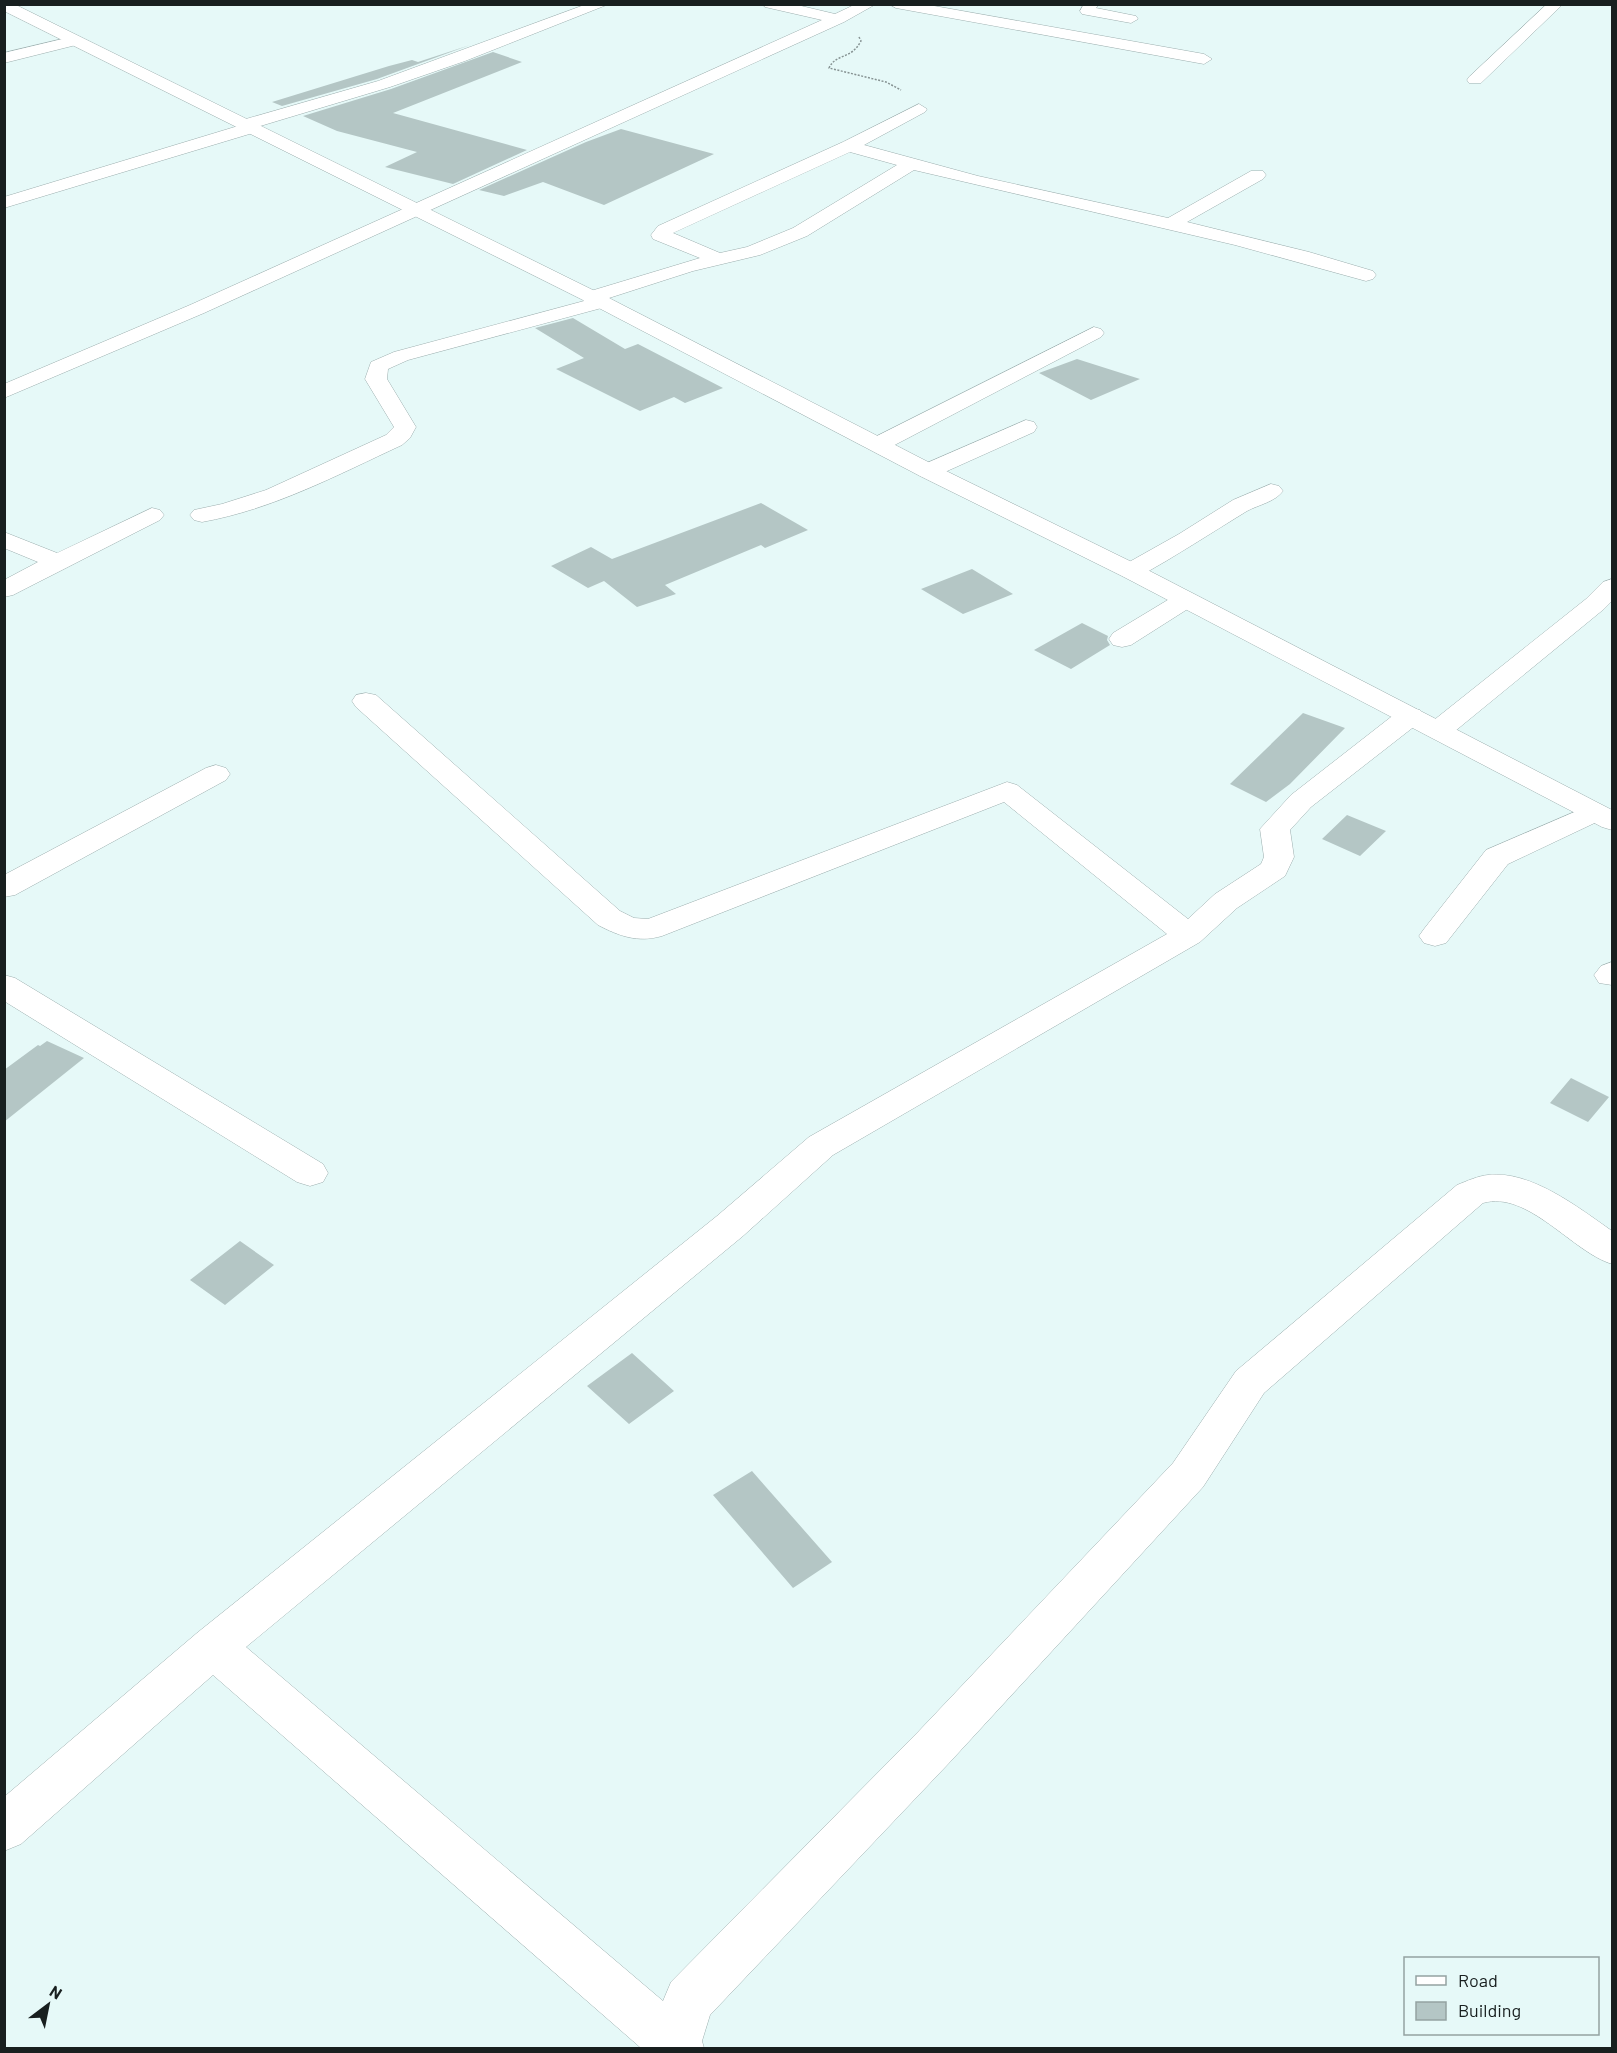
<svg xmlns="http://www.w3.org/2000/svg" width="1617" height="2053" viewBox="0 0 1617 2053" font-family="Barlow,sans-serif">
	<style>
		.building { fill: #b4c6c5 }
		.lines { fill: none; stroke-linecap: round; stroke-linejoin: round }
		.street-casing { stroke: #9caeae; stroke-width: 1 }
		.secondary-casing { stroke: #9caeae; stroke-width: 1 }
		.path { stroke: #869393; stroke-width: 1.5; stroke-dasharray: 2 1.5; stroke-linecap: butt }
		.street { fill: #fff; fill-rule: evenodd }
		.secondary { fill: #fff; fill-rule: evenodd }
	</style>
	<rect width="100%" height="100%" fill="#e6f9f8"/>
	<path class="building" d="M470 45 377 79 282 106 272 102 389 66 412 60 418 62Z
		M493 52 522 62 393 113 527 150 453 184 385 167 417 152 337 131 303 116 391 89Z
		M621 129 714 154 604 205 543 182 504 196 479 190 586 142Z
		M573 318 625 349 638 344 723 388 685 403 674 397 640 411 556 369 584 358 535 328Z
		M1077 359 1140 379 1091 400 1039 373Z
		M761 503 808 530 765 548 761 545 665 585 676 594 637 607 604 581 588 588 551 566 591 547 612 559Z
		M972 569 1013 594 963 614 921 589Z
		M1082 623 1108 636 1107 640 1110 645 1071 669 1034 650Z
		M1303 713 1345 728 1290 784 1266 802 1230 784Z
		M1347 815 1386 831 1360 856 1322 839Z
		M47 1041 84 1058 4 1122V1070L38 1045 40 1046Z
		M1571 1078 1609 1097 1588 1122 1550 1103Z
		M240 1241 274 1265 225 1305 190 1280Z
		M632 1353 674 1391 629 1424 587 1386Z
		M752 1471 832 1562 793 1588 713 1495Z"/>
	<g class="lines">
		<g class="street-casing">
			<path id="street" d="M587 4H609L465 61 390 87 257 127 256 132 4 208V197L238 126 239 121 378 81Z
				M763 4H793L835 14 856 4H876L844 22 204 313 4 398V384L190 305 822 20 765 7Z
				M889 4H923L1204 54 1212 59 1204 64 896 8Z
				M1084 4H1099L1096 8 1136 16 1138 19 1131 23 1082 14 1080 11Z
				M1547 4H1563L1481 83H1469L1467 80 1469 77Z
				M75 36 80 38 83 41 80 44 4 63V53Z
				M919 104 927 109 925 112 864 145 978 176 1168 218 1251 171H1263L1266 175 1263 179 1187 222 1309 252 1373 271 1376 275 1373 279 1366 281 1235 245 914 170 807 236 760 255 693 271 609 298 612 302 609 306 408 360 388 369 387 379 416 427 410 438 402 445C337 475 274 509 202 522L194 520 190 515 194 510 222 504 266 490 386 435 394 427 365 379 371 362 394 352 584 301 581 297 584 293 700 258 653 239 651 235 658 226 843 142ZM850 152 897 165 793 228 747 247 720 253 673 233Z
				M1094 327 1101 329 1104 333 1101 337 887 449 879 451 871 449 868 444 871 439Z
				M1026 420 1034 422 1037 427 1034 432 936 476 928 478 920 476 917 471 920 466Z
				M1271 484 1279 486 1283 491C1275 502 1258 505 1247 511 1211 533 1176 556 1140 576L1131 578 1122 576 1119 571 1122 566 1179 534 1233 500Z
				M152 508 160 510 164 515 160 520 13 595 4 597V580L38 562 4 548V532L57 553Z
				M1612 579V601L1604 609 1449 736 1439 738 1429 736 1425 730 1429 724 1586 599 1603 582Z
				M1185 592 1194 595 1198 600 1194 605 1131 645 1122 647 1113 645 1109 639 1113 633 1176 595Z
				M366 693 376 695 620 911 634 918 648 919 1007 782 1017 785 1188 919 1215 894 1261 864 1264 857 1260 829 1291 795 1400 710 1410 708 1420 710 1424 716 1420 722 1311 807 1290 830 1294 857 1285 876 1237 908 1200 942 833 1155 743 1236 246 1647 663 2001 671 1982 918 1732 1173 1463 1236 1371 1457 1185C1467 1181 1478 1176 1488 1175 1531 1170 1579 1208 1612 1231V1264C1572 1252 1528 1190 1483 1203L1264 1393 1203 1487 950 1762 710 2015 702 2041 704 2048H641L213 1675 21 1844 4 1851V1797L197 1633 717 1216 809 1137 1167 934 1004 802 662 936C638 943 619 936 598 925L356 707 352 701 356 695Z
				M216 765 226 768 230 774 226 780 15 895 4 897V875L206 768Z
				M1593 804 1603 807 1608 813 1603 819 1508 864 1446 943 1435 946 1424 943 1419 936 1424 929 1486 850Z
				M1612 962V985L1599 983 1594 975 1601 966Z
				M4 975 15 978 323 1164 328 1173 323 1182 310 1186 297 1182 4 1001Z"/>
		</g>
		<g class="secondary-casing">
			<path id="secondary" d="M4 4H14L609 298 936 466 1140 566 1612 810V830L1602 827 1122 576 920 476 595 306 4 11Z"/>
		</g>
		<path class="path" d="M859 37 861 41C851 60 836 53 829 68L886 82 901 90"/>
		<use href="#street" class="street"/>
		<use href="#secondary" class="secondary"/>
	</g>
	<rect width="1617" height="2053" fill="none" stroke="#181f1f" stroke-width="12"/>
	<rect x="1404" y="1957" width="195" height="78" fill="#e6f9f8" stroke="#94a2a1" stroke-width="1.5"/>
	<rect x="1416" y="1976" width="30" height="9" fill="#ffffff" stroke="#94a2a1" stroke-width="1.5"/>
	<text x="1458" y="1987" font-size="18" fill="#181f1f">Road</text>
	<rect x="1416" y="2002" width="30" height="18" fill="#b4c6c5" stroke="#94a2a1" stroke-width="1.5"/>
	<text x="1458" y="2017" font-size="18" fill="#181f1f">Building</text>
	<g transform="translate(48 2005) rotate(32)" stroke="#e6f9f8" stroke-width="4.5" paint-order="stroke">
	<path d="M0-4.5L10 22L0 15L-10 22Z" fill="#181f1f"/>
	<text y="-9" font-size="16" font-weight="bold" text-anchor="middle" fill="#181f1f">N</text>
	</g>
</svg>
